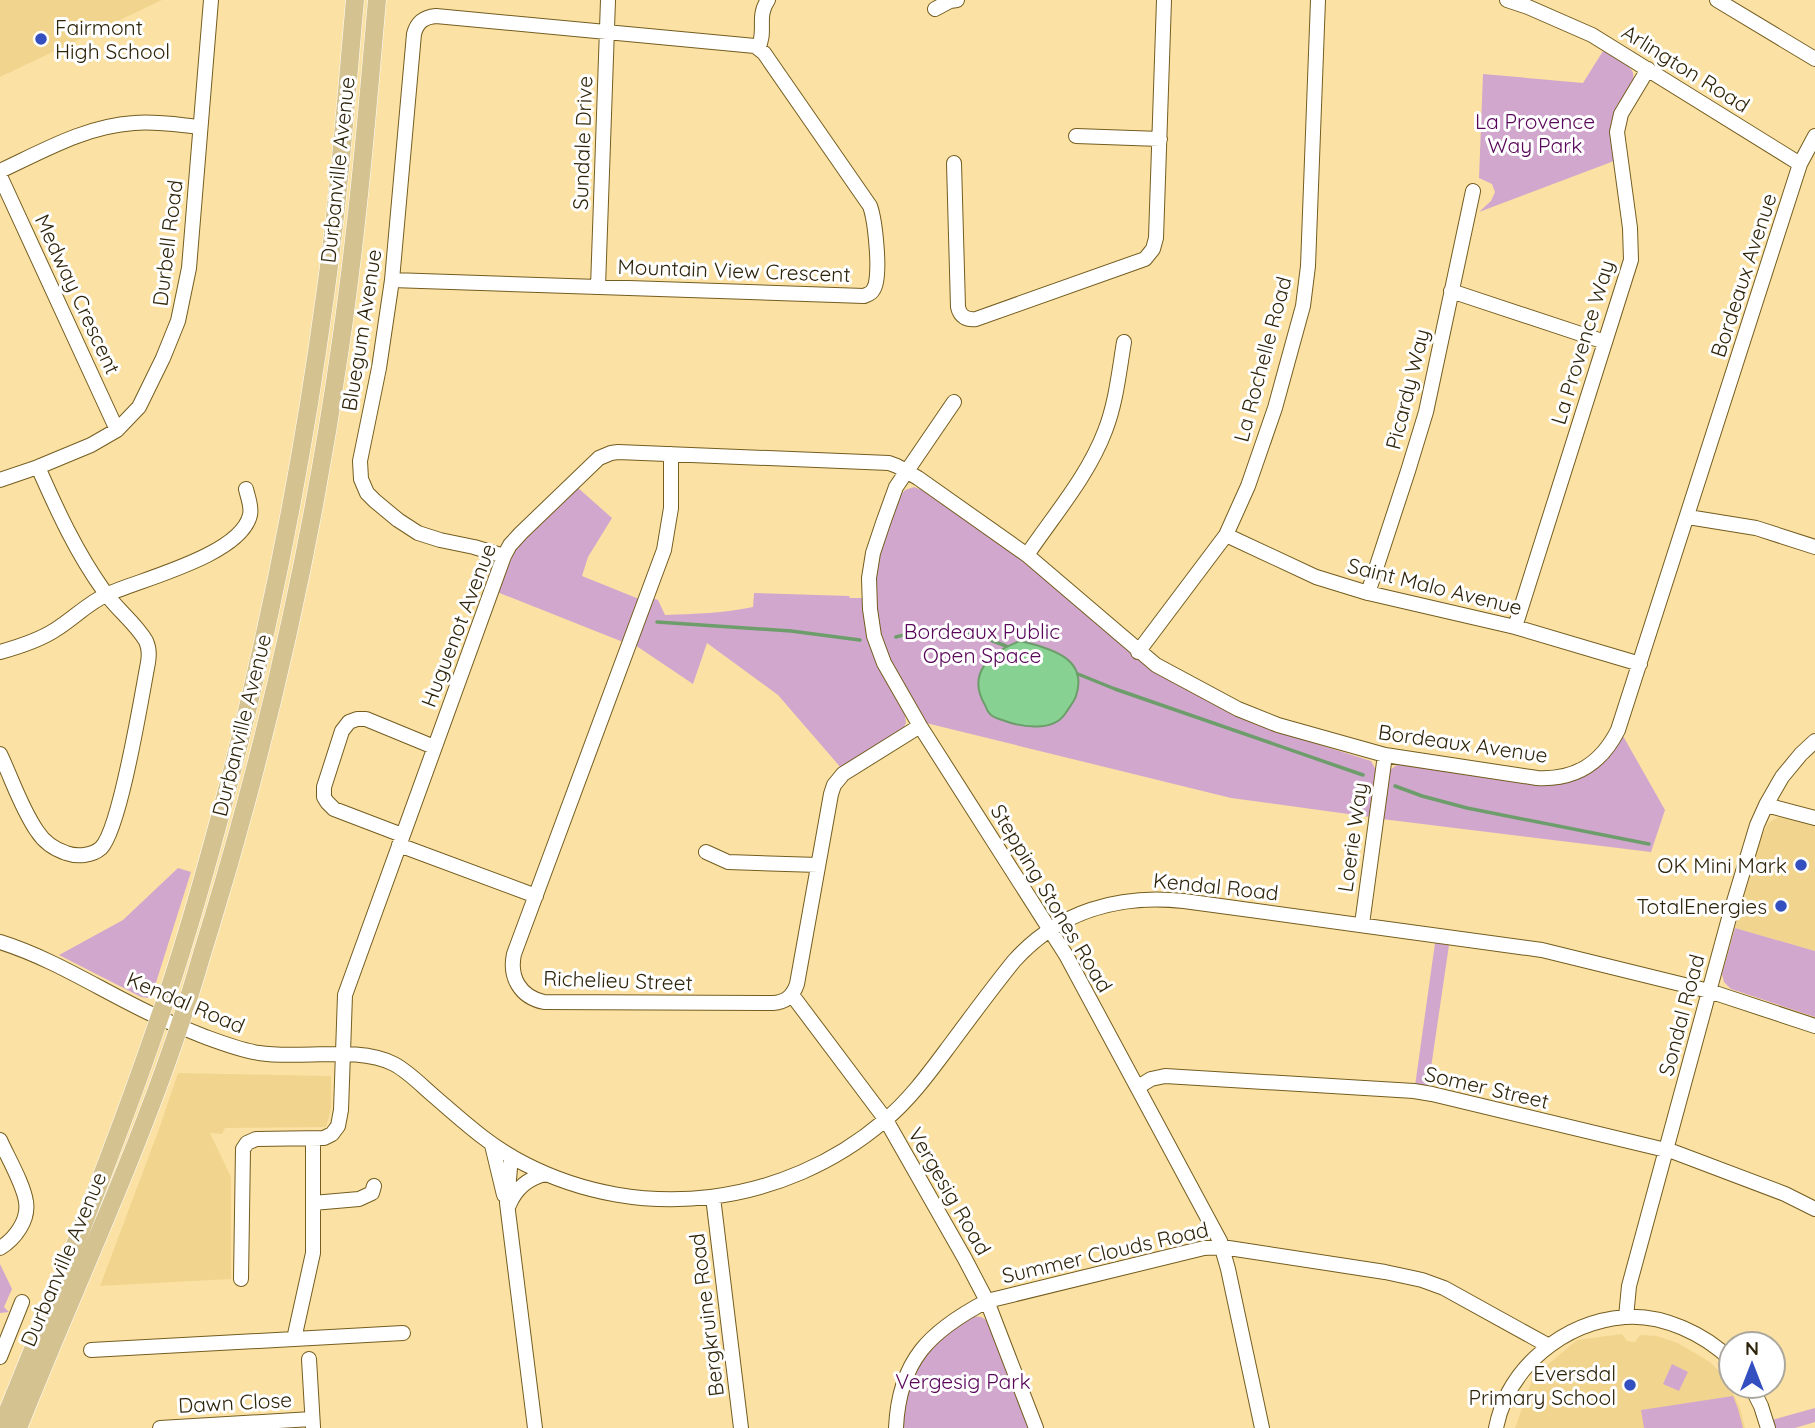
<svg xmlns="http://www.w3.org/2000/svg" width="1815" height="1428" viewBox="0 0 1815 1428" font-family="Quicksand,sans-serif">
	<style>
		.built { fill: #f1d58f }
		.green { fill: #d1a7ce }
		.water { fill: #87d192; stroke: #6c9d6a; stroke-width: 2 }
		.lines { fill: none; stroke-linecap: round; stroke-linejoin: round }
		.stream { stroke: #6c9d6a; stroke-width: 3.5 }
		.minor-casing { stroke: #745d20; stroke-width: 16 }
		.major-casing { stroke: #fff; stroke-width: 19 }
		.minor { stroke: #fff; stroke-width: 14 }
		.major { stroke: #d4c291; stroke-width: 18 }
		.poi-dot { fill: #334fc0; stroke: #fff; stroke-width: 2.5 }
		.labels { text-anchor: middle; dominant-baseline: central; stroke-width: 6; stroke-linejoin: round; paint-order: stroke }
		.poi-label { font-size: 21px; fill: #2e240b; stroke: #fff; text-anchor: end }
		.street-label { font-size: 21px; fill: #2e240b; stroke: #fff }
		.park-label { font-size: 21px; fill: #580458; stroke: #fff }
	</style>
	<rect width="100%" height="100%" fill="#fbe2a4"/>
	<path class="built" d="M0 0H162L0 77Z
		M1778 817 1815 825V951L1735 928 1761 837 1768 823Z
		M178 1073 331 1076V1107L329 1117 326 1127 225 1128 222 1134 210 1133 231 1177V1279L100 1286 159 1129Z
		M1622 1334 1627 1341 1635 1342 1640 1335 1657 1336 1678 1343 1710 1362 1726 1378 1740 1408 1745 1428H1515L1533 1377 1577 1340Z"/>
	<path class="green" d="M1603 51C1611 55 1632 66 1633 73 1636 84 1621 98 1616 107 1608 124 1612 143 1614 161L1479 212 1491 201 1495 192 1492 184 1479 178 1483 74 1583 83Z
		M577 487 612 518 588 557 582 576 639 599 623 642 497 592 514 553 521 543Z
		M914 487 922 490 1030 564 1130 653 1152 669 1240 717 1257 725 1371 761 1376 770 1370 817 1231 798 926 723C917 710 908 696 900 682 877 641 869 593 881 547 886 530 894 513 900 496L905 490Z
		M754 593 849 596 850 598H862C865 648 882 673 905 715L906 723 902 730 842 769 778 695 707 643 693 684 635 645 652 598 658 600 665 615C695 614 724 613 753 607Z
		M1623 736 1665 810 1651 852 1382 819 1390 770 1398 764 1529 783 1604 762 1617 745Z
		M178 868 191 872 152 995 148 998 141 997 59 955 123 920Z
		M1735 928 1815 951V1017L1731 989 1724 982 1722 974Z
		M1435 943 1449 945 1428 1088 1415 1086Z
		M0 1264 12 1289 4 1307 9 1312 0 1313Z
		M973 1316 981 1317 988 1321 1030 1428H902C904 1396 914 1365 936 1341 946 1331 961 1324 973 1316Z
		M1672 1364 1688 1372 1679 1391 1663 1384Z
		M1733 1396 1738 1409 1743 1428H1644L1641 1410Z
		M1815 1408V1422L1795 1428H1774L1772 1420Z"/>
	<path class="water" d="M1020 641C1048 648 1089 657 1076 696 1074 702 1068 709 1065 714 1053 732 1021 727 1005 721 1000 719 993 718 990 714 988 712 986 708 985 705 966 673 991 652 1020 641Z"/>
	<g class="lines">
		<path class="stream" d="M657 622 791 631 860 640
			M896 637C908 634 922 629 935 628 959 626 984 638 1006 646
			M1078 674 1115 689 1363 775
			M1395 786 1422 796 1467 808 1649 844"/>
		<g class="minor-casing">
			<path id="minor" d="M1507 0 1528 7 1592 35 1800 164
				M1717 0 1815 59
				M935 9 950 1 957 0
				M758 48C767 31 756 17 768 0
				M1076 136 1160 139
				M954 163 958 307C960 317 967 320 976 319L1145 259 1153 249 1156 238 1164 0
				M0 171C43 151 86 126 134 123 156 121 179 125 200 127
				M0 176 117 430
				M392 280 864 296C868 294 871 294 873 290 882 279 875 220 870 206L764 53 755 46 436 16C424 17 417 22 414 34L392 280 379 368 360 461 361 479 367 493 375 501 398 520 418 533 440 540 474 547 504 556
				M598 287 608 0
				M1451 291 1605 342
				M954 402 896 487 883 523 873 553 869 578 870 609 874 636 884 663 920 726 1066 955 1220 1241 1228 1269 1262 1428
				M671 454V508L664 550 514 954C509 977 520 997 544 1002L773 1003C786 1002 793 996 797 984L831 794 834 785 843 774 920 726
				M0 480 38 467 91 445 117 430 139 407 163 358 178 321 189 268 211 0
				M1688 517 1756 528 1815 547
				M1226 535 1316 577 1368 593 1515 627 1640 664
				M1027 555C1054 515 1088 476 1105 431 1116 403 1119 372 1124 342
				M1368 593 1408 471 1426 412 1473 191
				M1515 627 1631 260 1630 228 1617 132 1621 114 1648 69
				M0 652C18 647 38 641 55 630 73 619 89 602 108 594 142 579 241 555 250 515 252 507 248 498 246 489
				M1138 652 1226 535 1248 486 1275 408 1303 306 1308 266 1318 0
				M0 754C12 779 21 808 37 831 44 842 54 849 66 853 77 857 92 856 101 848 120 829 141 700 147 668 149 658 150 650 146 641 135 622 116 609 104 591 76 552 57 510 38 467
				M1766 805 1815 818
				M402 835 334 809 327 802 324 797V787L342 731 349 722 357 719H366L434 747
				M399 845 536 896
				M706 852 728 862 818 865
				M1362 924 1385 755
				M0 942C51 958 96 987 143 1010 163 1020 183 1028 203 1036 222 1043 240 1050 259 1053 300 1060 357 1045 394 1064 409 1072 422 1086 435 1097 464 1122 491 1147 525 1164 642 1224 784 1206 884 1121 911 1099 932 1069 953 1041 973 1014 993 987 1014 961 1059 911 1119 894 1184 901L1542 950 1709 991 1815 1026
				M792 995 886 1120 965 1259 987 1301 1036 1428
				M1138 1087 1151 1079 1165 1076 1414 1091 1432 1094 1674 1152 1785 1194 1815 1209
				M313 1139V1253L294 1339 403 1333
				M0 1140C7 1156 24 1185 26 1202 29 1220 15 1239 0 1248
				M492 1145 504 1195
				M511 1156 507 1203 535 1428
				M713 1197 741 1428
				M313 1203 359 1199 372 1193 374 1186
				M509 1205C516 1188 528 1178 546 1174
				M241 1279 243 1149 247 1143 256 1139 324 1138 332 1134 338 1126 341 1110 345 995 504 556 510 545 521 533 599 458 611 453 618 452 889 463 897 466 918 478 1027 555 1156 665 1238 709 1278 725 1385 755 1537 778C1575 780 1601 764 1618 730L1800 164 1815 136
				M1626 1317 1629 1286 1729 918 1757 825 1766 805 1782 777 1801 754 1815 741
				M91 1350 294 1339
				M0 1357 22 1302
				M309 1359 313 1427
				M1751 1386 1761 1406 1768 1428
				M160 1428 312 1419
				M896 1428C899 1360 930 1331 987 1301L1204 1248 1222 1247 1385 1272 1422 1280 1444 1288 1549 1346
				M1496 1428C1508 1367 1564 1322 1625 1317 1662 1314 1705 1334 1731 1360"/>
		</g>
		<g class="major-casing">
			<path id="major" d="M1 1428C56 1293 112 1157 159 1019 182 954 201 887 219 820 266 648 301 473 325 296 339 198 346 99 355 0
				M18 1428C72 1292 135 1160 181 1021 192 990 200 959 210 928 268 738 312 544 340 348 357 232 367 116 377 0"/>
		</g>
		<use href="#minor" class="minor"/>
		<use href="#major" class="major"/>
	</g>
	<g class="poi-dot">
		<circle cx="41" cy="39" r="7"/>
		<circle cx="1801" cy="865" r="7"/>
		<circle cx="1781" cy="906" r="7"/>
		<circle cx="1630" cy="1385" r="7"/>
	</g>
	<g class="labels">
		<g class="poi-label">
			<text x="55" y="27" text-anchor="start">Fairmont<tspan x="55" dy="24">High School</tspan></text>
			<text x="1787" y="865">OK Mini Mark</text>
			<text x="1767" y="906">TotalEnergies</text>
			<text x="1616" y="1373">Eversdal<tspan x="1616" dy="24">Primary School</tspan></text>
		</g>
		<g class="street-label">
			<text transform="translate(1686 68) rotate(32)">Arlington Road</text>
			<text transform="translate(582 143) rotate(-88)">Sundale Drive</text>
			<text transform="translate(337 170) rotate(-84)">Durbanville Avenue</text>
			<text transform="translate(167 243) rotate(-83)">Durbell Road</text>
			<text transform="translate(734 270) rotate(2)">Mountain View Crescent</text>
			<text transform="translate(1743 275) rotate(-72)">Bordeaux Avenue</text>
			<text transform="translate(78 294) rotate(65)">Medway Crescent</text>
			<text transform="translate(361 330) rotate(-81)">Bluegum Avenue</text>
			<text transform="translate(1582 342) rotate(-73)">La Provence Way</text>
			<text transform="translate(1262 359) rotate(-75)">La Rochelle Road</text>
			<text transform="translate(1407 389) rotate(-76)">Picardy Way</text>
			<text transform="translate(1435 586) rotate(14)">Saint Malo Avenue</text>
			<text transform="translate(458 625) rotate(-69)">Huguenot Avenue</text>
			<text transform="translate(241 725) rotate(-76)">Durbanville Avenue</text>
			<text transform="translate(1463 743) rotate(8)">Bordeaux Avenue</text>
			<text transform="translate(1352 837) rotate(-82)">Loerie Way</text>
			<text transform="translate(1216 886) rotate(6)">Kendal Road</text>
			<text transform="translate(1052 898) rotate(59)">Stepping Stones Road</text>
			<text transform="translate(618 980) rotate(2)">Richelieu Street</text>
			<text transform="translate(186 1002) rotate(23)">Kendal Road</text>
			<text transform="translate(1681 1015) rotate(-75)">Sondal Road</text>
			<text transform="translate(1487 1087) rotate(13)">Somer Street</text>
			<text transform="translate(950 1191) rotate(60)">Vergesig Road</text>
			<text transform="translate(1105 1252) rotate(-13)">Summer Clouds Road</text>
			<text transform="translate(63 1259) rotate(-67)">Durbanville Avenue</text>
			<text transform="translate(706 1315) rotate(-97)">Bergkruine Road</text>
			<text transform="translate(235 1402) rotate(-3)">Dawn Close</text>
		</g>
		<g class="park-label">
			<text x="1535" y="121">La Provence<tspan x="1535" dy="24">Way Park</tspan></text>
			<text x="982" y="631">Bordeaux Public<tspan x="982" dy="24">Open Space</tspan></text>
			<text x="963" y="1381">Vergesig Park</text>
		</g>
	</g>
	<g transform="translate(1752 1365)"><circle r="33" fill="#ffffff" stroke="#aba79d" stroke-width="2"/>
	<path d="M0-5L12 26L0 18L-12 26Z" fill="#334fc0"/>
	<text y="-10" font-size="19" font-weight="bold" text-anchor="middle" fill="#2e240b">N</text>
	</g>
</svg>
